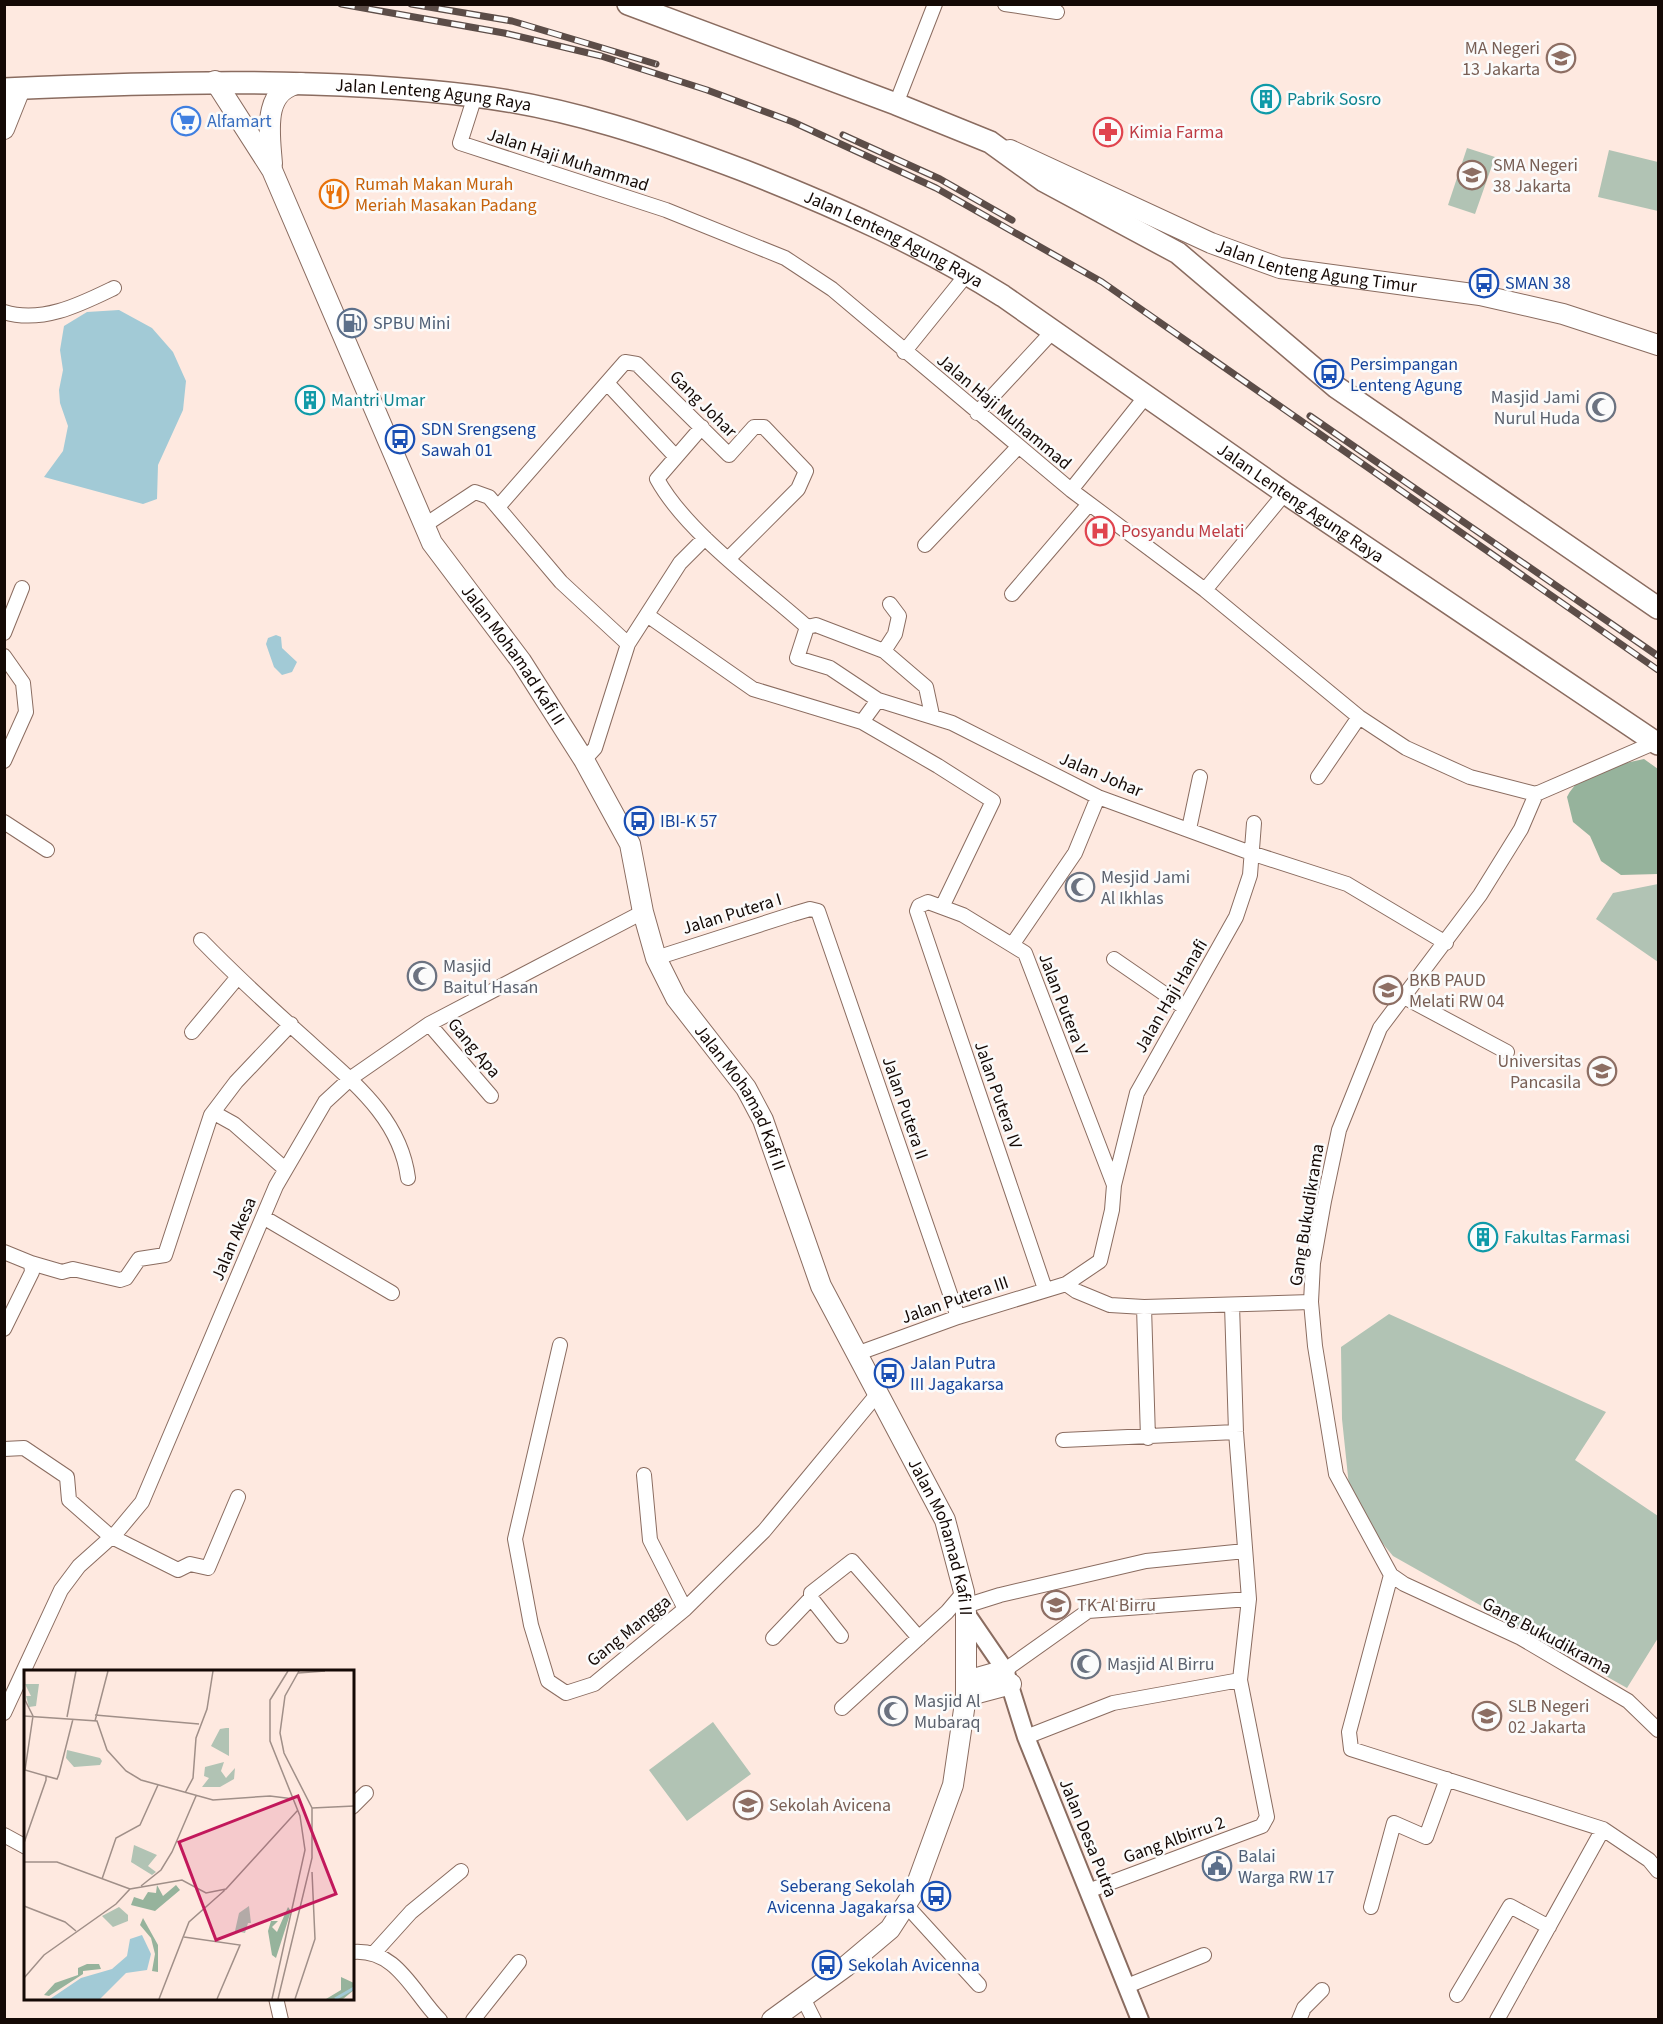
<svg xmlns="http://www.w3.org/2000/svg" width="1663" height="2024" viewBox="0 0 1663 2024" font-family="'Source Sans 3',sans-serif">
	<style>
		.green { fill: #b1c3b4 }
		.forest { fill: #96b39c }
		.water { fill: #a2cad6 }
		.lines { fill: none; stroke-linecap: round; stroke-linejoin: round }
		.minor-casing { stroke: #8a6c60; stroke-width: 16 }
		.tertiary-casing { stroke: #8a6c60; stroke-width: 20 }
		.secondary-casing { stroke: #8a6c60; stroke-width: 22 }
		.primary-casing { stroke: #8a6c60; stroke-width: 24 }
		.minor { stroke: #fff; stroke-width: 14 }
		.tertiary { stroke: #fff; stroke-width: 16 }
		.secondary { stroke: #fff; stroke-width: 20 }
		.primary { stroke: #fff; stroke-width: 21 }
		.rail-casing { stroke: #5c4d48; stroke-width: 7 }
		.rail { stroke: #fbfbfb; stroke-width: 4.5; stroke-dasharray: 14; stroke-linecap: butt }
		.labels { text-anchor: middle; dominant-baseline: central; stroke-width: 5; stroke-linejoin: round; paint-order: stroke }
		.education-label { font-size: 18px; fill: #785e54; stroke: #fbfbfb; text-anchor: start }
		.street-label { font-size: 18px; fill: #140905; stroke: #fbfbfb }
		.culture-label { font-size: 18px; fill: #0d838f; stroke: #fbfbfb; text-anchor: start }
		.shop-label { font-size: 18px; fill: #366cbe; stroke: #fbfbfb; text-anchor: start }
		.health-label { font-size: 18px; fill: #be3a42; stroke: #fbfbfb; text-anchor: start }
		.food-label { font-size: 18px; fill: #c56008; stroke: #fbfbfb; text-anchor: start }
		.transit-label { font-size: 18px; fill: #164399; stroke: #fbfbfb; text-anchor: start }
		.service-label { font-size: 18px; fill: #4e5e75; stroke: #fbfbfb; text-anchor: start }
		.worship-label { font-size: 18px; fill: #5b616d; stroke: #fbfbfb; text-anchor: start }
		.inset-river { fill: none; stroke: #a2cad6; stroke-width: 3 }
		.inset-road { fill: none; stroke: #a08f88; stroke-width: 1.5 }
		.view { fill: #c2185b; fill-opacity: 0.15; stroke: #c2185b; stroke-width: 3 }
		.inset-edge { fill: none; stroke: #140905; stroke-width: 3 }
	</style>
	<rect width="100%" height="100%" fill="#fee9e0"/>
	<path class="green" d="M1467 148 1495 157 1475 214 1448 205Z
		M1609 150 1658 162V211L1598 197Z
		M1658 884V962L1596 919 1613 893Z
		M1389 1314 1606 1412 1575 1460 1658 1516V1638L1627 1688 1393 1556 1379 1539 1349 1486 1342 1419 1341 1347Z
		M713 1722 751 1774 687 1821 649 1770Z"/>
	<path class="forest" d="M1644 759 1658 769V874L1621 875 1601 861 1590 836 1573 822 1567 797C1582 768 1615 766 1644 759Z"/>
	<path class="water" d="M119 310 152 328 173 352 186 381 183 410 158 465 157 499 143 504 44 477 63 451 68 426 60 403 59 390 63 370 60 350 64 326 87 312Z
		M276 635 281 637 282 648 297 662 292 672 282 675 274 667 266 644 268 638Z"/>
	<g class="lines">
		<g class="minor-casing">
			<path id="minor" d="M1005 4 1057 12
				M475 96 460 143 666 210 785 258 832 289 1071 490 1205 590 1359 717 1406 748 1470 777 1536 794
				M896 104 935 4
				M4 312C42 324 81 304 114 288
				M904 352 967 274
				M607 383 675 456
				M977 413 1053 331
				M702 427 657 479C686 532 761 586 807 627L797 658 830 668 878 700
				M1071 490 1146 396
				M498 507 625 362 637 364 729 455 754 427H764L806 471 798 489 729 558
				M425 525 475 492 489 497 561 582 628 644
				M925 545 1018 447
				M1205 590 1285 493
				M1012 594 1089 504
				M647 615 753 689 862 722 878 700 952 723 1098 797 1251 853 1347 884 1446 943
				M807 627 816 625 884 651 926 687 932 715
				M4 633 22 588
				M884 651 895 634 899 616 890 604
				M4 656 23 683 26 712 4 761
				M862 722 938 766 993 801 942 907
				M1656 742 1536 794 1521 829 1480 895 1380 1028 1339 1130 1324 1201 1313 1263 1311 1302 1315 1346 1336 1474 1391 1575 1404 1584 1521 1638 1628 1701 1658 1730
				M584 760 595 748 628 644 680 563 705 538
				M1318 777 1359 717
				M4 822 47 850
				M1189 829 1200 777
				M201 940C235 975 271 1008 308 1041 350 1080 400 1116 408 1178
				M1012 945 1075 853 1098 797
				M656 958 793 914 810 909 818 911 958 1317
				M1114 959 1185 1008
				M1404 997 1507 1052
				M429 1024 491 1096
				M192 1032 237 978
				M211 1115 236 1082 291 1024
				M263 1217 392 1293
				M4 1252 31 1263 32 1272 4 1329
				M31 1263 62 1272 73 1269 120 1280 126 1278 139 1259 165 1255 211 1115 216 1114 234 1124 285 1169
				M1066 1284 1076 1291 1110 1305 1144 1307 1311 1302
				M1045 1289 917 911 919 906 928 902 963 915 1025 953 1114 1185
				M1144 1307 1148 1438
				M560 1345 515 1539 531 1625 548 1681 566 1693 594 1684 685 1609 764 1531 879 1392
				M856 1354 958 1317 1066 1284 1100 1261 1112 1210 1114 1185 1137 1093 1236 917 1250 875 1254 823
				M1063 1440 1236 1432
				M4 1449 24 1448 67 1477 69 1500 110 1536 178 1570 190 1564 208 1568 238 1497
				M644 1475 650 1540 685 1609
				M1391 1575 1349 1732 1351 1749 1603 1829 1649 1860 1658 1871
				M965 1606 1000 1595 1146 1561 1245 1551
				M841 1636 811 1598V1593L852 1561 919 1638
				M773 1638 811 1598
				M1005 1670 1088 1611 1249 1599
				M842 1708 947 1612 964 1592
				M4 1713 61 1590 79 1566 117 1532 142 1502 276 1186 325 1102 351 1078 429 1024 643 912
				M1026 1737 1113 1703 1240 1680
				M352 1807 366 1793
				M4 1835 26 1847
				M1088 1891 1262 1826 1267 1817 1240 1680 1249 1599 1236 1432 1232 1305
				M906 1905 979 1985
				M1371 1907 1394 1823 1426 1837 1447 1779
				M352 1952C397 1948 413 1993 440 2020
				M374 1953 411 1912 461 1871
				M1127 1986 1204 1955
				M1457 1995 1510 1906 1549 1927
				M276 1998 281 2020
				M803 1998 814 2020
				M473 2020 519 1962
				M1299 2020 1304 2008 1322 1990
				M1497 2020 1603 1829"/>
		</g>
		<g class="tertiary-casing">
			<path id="tertiary" d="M966 1613 1005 1670 1026 1737 1140 2020"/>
		</g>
		<g class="secondary-casing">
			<g id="secondary">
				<path id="s1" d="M215 81 272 170 432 543 521 661 584 760 630 844 643 912 656 958 676 998 746 1088 763 1120 821 1286 945 1520 964 1592 966 1613V1696L953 1785 914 1892 890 1929 845 1967 772 2020"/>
				<path d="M4 129 20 89"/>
				<path id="s2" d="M1010 150 1211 243 1280 268 1480 295 1563 314 1658 345"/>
				<path d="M272 164C270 135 261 89 301 83"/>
				<path d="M966 1681 1005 1670"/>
				<path d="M966 1696 1011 1684"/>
			</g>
		</g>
		<g class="primary-casing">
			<g id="primary">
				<path d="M628 4 896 104 990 142 1044 181 1178 253 1336 387 1658 608"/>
				<path id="s3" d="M4 89C161 82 317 77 474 96 567 107 658 138 745 171 834 206 922 245 1003 296L1285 493 1658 744"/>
			</g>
		</g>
		<use href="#minor" class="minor"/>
		<use href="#tertiary" class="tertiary"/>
		<use href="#secondary" class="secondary"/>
		<use href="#primary" class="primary"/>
		<g class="rail-casing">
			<path id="rail" d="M341 4 504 33 601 56 707 90 793 122 936 188 1102 282 1658 670
				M411 4 512 21 656 64
				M843 135 940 179 1012 220
				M1310 416 1658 656"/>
		</g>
		<use href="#rail" class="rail"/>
	</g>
	<defs>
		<g id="school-ring" transform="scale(1.5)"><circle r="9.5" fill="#fbfbfb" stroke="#8d6e63" stroke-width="1.5"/><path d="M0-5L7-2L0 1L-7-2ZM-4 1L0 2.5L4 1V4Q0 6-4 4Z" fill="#8d6e63"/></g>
		<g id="building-ring" transform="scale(1.5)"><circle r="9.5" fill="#fbfbfb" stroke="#0f9aa8" stroke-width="1.5"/><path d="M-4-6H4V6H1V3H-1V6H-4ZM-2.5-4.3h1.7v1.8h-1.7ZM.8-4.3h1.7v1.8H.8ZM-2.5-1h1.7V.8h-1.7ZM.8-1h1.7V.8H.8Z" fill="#0f9aa8"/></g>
		<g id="supermarket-ring" transform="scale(1.5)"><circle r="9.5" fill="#fbfbfb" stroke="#3f7fe0" stroke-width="1.5"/><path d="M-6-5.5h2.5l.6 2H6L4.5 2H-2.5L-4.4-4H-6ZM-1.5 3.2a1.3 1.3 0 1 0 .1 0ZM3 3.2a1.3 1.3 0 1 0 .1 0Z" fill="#3f7fe0"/></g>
		<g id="pharmacy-ring" transform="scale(1.5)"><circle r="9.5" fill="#fbfbfb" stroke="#e0444e" stroke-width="1.5"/><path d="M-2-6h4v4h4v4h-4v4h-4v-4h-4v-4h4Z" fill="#e0444e"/></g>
		<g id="restaurant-ring" transform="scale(1.5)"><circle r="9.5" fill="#fbfbfb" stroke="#e8710a" stroke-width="1.5"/><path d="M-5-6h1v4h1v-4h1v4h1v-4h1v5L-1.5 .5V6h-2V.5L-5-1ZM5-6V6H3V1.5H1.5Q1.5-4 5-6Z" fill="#e8710a"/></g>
		<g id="bus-ring" transform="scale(1.5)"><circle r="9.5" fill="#fbfbfb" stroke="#1a4fb4" stroke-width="1.5"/><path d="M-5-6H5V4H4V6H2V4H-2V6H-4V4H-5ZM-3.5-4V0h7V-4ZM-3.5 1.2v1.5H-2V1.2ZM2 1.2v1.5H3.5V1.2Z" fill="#1a4fb4"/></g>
		<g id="fuel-ring" transform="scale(1.5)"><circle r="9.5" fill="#fbfbfb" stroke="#5c6f8a" stroke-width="1.5"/><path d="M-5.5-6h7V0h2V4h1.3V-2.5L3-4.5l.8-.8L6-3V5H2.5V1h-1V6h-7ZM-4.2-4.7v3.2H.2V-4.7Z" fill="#5c6f8a"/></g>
		<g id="mosque-ring" transform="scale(1.5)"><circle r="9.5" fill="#fbfbfb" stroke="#6b7280" stroke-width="1.5"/><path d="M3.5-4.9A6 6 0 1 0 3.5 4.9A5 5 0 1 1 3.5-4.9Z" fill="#6b7280"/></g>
		<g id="hospital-ring" transform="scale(1.5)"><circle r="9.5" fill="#fbfbfb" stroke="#e0444e" stroke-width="1.5"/><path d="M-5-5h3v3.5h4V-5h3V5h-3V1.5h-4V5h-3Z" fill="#e0444e"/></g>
		<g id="university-ring" transform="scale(1.5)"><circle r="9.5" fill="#fbfbfb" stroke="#8d6e63" stroke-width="1.5"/><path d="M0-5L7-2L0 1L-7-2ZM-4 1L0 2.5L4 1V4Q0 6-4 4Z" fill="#8d6e63"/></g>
		<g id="civic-ring" transform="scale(1.5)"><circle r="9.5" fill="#fbfbfb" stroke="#5c6f8a" stroke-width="1.5"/><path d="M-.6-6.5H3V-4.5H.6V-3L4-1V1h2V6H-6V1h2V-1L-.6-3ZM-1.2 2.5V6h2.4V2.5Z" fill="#5c6f8a"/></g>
	</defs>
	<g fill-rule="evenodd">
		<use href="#school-ring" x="1561" y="58"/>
		<use href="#building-ring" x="1266" y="99"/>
		<use href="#supermarket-ring" x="186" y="121"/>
		<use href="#pharmacy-ring" x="1108" y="132"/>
		<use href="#school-ring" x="1472" y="175"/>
		<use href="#restaurant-ring" x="334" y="194"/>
		<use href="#bus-ring" x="1484" y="283"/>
		<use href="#fuel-ring" x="352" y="323"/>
		<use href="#bus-ring" x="1329" y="374"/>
		<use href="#building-ring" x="310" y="400"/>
		<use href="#mosque-ring" x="1601" y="407"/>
		<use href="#bus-ring" x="400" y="439"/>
		<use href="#hospital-ring" x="1100" y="531"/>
		<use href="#bus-ring" x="639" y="821"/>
		<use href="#mosque-ring" x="1080" y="887"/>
		<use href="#mosque-ring" x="422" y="976"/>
		<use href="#school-ring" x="1388" y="990"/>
		<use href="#university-ring" x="1602" y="1071"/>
		<use href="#building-ring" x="1483" y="1237"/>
		<use href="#bus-ring" x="889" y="1373"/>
		<use href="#school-ring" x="1056" y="1605"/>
		<use href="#mosque-ring" x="1086" y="1664"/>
		<use href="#mosque-ring" x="893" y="1711"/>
		<use href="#school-ring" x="1487" y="1716"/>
		<use href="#school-ring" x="748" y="1805"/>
		<use href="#civic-ring" x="1217" y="1866"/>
		<use href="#bus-ring" x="936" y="1896"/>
		<use href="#bus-ring" x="827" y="1965"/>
	</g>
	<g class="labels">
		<g class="education-label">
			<text x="1540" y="48" text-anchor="end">MA Negeri<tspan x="1540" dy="21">13 Jakarta</tspan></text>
			<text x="1493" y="165">SMA Negeri<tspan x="1493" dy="21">38 Jakarta</tspan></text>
			<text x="1409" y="980">BKB PAUD<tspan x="1409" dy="21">Melati RW 04</tspan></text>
			<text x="1581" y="1061" text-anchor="end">Universitas<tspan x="1581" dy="21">Pancasila</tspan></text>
			<text x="1077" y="1605">TK Al Birru</text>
			<text x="1508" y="1706">SLB Negeri<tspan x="1508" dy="21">02 Jakarta</tspan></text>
			<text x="769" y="1805">Sekolah Avicena</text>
		</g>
		<g class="street-label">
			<text stroke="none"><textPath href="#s3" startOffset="430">Jalan Lenteng Agung Raya</textPath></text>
			<text transform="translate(568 160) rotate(18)">Jalan Haji Muhammad</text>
			<text stroke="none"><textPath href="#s3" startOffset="916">Jalan Lenteng Agung Raya</textPath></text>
			<text stroke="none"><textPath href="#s2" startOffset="330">Jalan Lenteng Agung Timur</textPath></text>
			<text transform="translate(703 404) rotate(45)">Gang Johar</text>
			<text transform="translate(1004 412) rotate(40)">Jalan Haji Muhammad</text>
			<text stroke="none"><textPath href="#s3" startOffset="1402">Jalan Lenteng Agung Raya</textPath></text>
			<text stroke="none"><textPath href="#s1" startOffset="650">Jalan Mohamad Kafi II</textPath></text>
			<text transform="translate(1101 775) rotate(23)">Jalan Johar</text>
			<text transform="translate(732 914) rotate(-17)">Jalan Putera I</text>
			<text transform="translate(1171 996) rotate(-60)">Jalan Haji Hanafi</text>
			<text transform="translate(1063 1004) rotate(69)">Jalan Putera V</text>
			<text transform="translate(474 1048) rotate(50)">Gang Apa</text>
			<text transform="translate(998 1095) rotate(71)">Jalan Putera IV</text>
			<text stroke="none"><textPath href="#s1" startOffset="1154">Jalan Mohamad Kafi II</textPath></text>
			<text transform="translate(905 1108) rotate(71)">Jalan Putera II</text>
			<text transform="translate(1307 1215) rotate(-81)">Gang Bukudikrama</text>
			<text transform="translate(234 1239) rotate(-67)">Jalan Akesa</text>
			<text transform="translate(955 1300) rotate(-19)">Jalan Putera III</text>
			<text stroke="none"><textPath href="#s1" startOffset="1640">Jalan Mohamad Kafi II</textPath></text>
			<text transform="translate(629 1631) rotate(-39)">Gang Mangga</text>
			<text transform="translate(1547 1636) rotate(28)">Gang Bukudikrama</text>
			<text transform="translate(1088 1838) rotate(68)">Jalan Desa Putra</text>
			<text transform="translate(1174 1840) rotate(-20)">Gang Albirru 2</text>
		</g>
		<g class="culture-label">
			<text x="1287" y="99">Pabrik Sosro</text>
			<text x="331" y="400">Mantri Umar</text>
			<text x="1504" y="1237">Fakultas Farmasi</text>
		</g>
		<g class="shop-label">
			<text x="207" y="121">Alfamart</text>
		</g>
		<g class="health-label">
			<text x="1129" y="132">Kimia Farma</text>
			<text x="1121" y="531">Posyandu Melati</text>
		</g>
		<g class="food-label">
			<text x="355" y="184">Rumah Makan Murah<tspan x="355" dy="21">Meriah Masakan Padang</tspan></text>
		</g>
		<g class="transit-label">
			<text x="1505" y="283">SMAN 38</text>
			<text x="1350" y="364">Persimpangan<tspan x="1350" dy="21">Lenteng Agung</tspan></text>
			<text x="421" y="429">SDN Srengseng<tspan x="421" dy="21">Sawah 01</tspan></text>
			<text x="660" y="821">IBI-K 57</text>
			<text x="910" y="1363">Jalan Putra<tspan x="910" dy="21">III Jagakarsa</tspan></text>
			<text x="915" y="1886" text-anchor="end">Seberang Sekolah<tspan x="915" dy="21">Avicenna Jagakarsa</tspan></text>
			<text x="848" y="1965">Sekolah Avicenna</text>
		</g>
		<g class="service-label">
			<text x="373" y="323">SPBU Mini</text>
			<text x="1238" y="1856">Balai<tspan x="1238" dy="21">Warga RW 17</tspan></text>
		</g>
		<g class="worship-label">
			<text x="1580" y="397" text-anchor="end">Masjid Jami<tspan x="1580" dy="21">Nurul Huda</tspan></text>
			<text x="1101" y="877">Mesjid Jami<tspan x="1101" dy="21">Al Ikhlas</tspan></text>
			<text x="443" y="966">Masjid<tspan x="443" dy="21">Baitul Hasan</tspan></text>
			<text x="1107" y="1664">Masjid Al Birru</text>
			<text x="914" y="1701">Masjid Al<tspan x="914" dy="21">Mubaraq</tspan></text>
		</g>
	</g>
	<g transform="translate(24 1670)">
		<rect width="330" height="330" fill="#fee9e0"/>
		<path d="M1 14H15L12 36 5 37 2 26H7ZM202 58H205V86L187 76 196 59ZM43 80 76 88 78 91 76 95 50 97 42 88ZM200 92 197 101 202 108 211 98 210 109 196 117H178L185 108 180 106 181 97ZM110 175 133 185 124 196 132 202 128 205 107 192ZM225 236 227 253H224L221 263 211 261 215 243ZM95 237 104 245V251L89 257 78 246Z" fill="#b1c3b4"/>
		<path d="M133 215 139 226 152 215 156 220 131 241 107 235 110 227 119 230 124 222 132 223ZM264 237 267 241 252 288 248 285 244 261 247 251H254L248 257 253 262ZM119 248 134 275V302L128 301 131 284 127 268 116 255ZM63 294H75L77 299 59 301V304L25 326 20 325 31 313 54 305V298ZM317 307 330 313V320L319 329H302L317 320Z" fill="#96b39c"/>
		<path d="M118 265 127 284 123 300 102 303 76 329H26L57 308 88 299 103 286 106 269Z" fill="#a2cad6"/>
		<path class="inset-river" d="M311 329 330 318"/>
		<path class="inset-road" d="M0 1 1 30 9 46M274 3 301 1M71 45 175 54M0 46 73 51 83 80 102 101 117 110 189 130 246 126 270 129M43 47 52 1M71 51 84 1M22 106 33 109 35 104 49 49M161 123 169 108 172 68 183 39 189 1M288 138 330 136M0 173 22 110V106L1 100 9 46M0 192H33L106 219M78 209 92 168 116 155 134 115M117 216 137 200 148 182 172 126M0 236 41 252 52 261M160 267 216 275 193 329M0 308 20 285 92 234 106 219 158 210 182 223 202 219 274 140M135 329 165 252 201 220M248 329 281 180 276 146 246 71V30L264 1M254 329 288 188V138L260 83 256 63 261 26 275 1M271 329 291 269 288 202"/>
		<path class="view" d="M274 126 312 224 192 270 155 172Z"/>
		<rect width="330" height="330" class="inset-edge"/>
	</g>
	<rect width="1663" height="2024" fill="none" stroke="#140905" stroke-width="12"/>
</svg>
